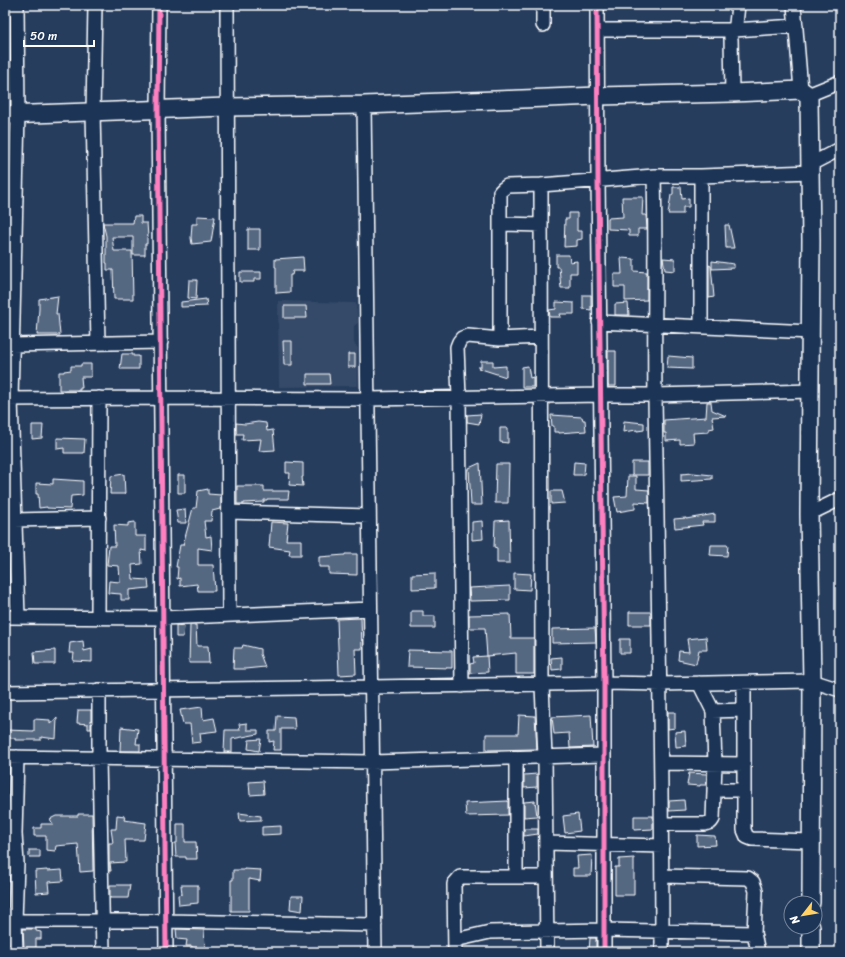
<svg xmlns="http://www.w3.org/2000/svg" width="845" height="957" viewBox="0 0 845 957" font-family="Sriracha,sans-serif">
	<style>
		.built { fill: #344a68 }
		.building { fill: #556781; stroke: #fff }
		.lines { fill: none; stroke-linecap: round; stroke-linejoin: round }
		.minor-casing { stroke: #fff; stroke-width: 16 }
		.major-casing { stroke: #fff; stroke-width: 20 }
		.minor { stroke: #1d3557; stroke-width: 13 }
		.major { stroke: #1d3557; stroke-width: 17 }
		.cycleway-casing { stroke: #1d3557; stroke-width: 8 }
		.cycleway { stroke: #ff80c0; stroke-width: 5 }
	</style>
	<rect width="100%" height="100%" fill="#263d5e"/>
	<filter id="ink" filterUnits="userSpaceOnUse"><feTurbulence type="fractalNoise" baseFrequency=".025" numOctaves="2"/><feDisplacementMap in="SourceGraphic" scale="8" xChannelSelector="R" yChannelSelector="G"/><feConvolveMatrix kernelMatrix="1 2 1 2 8 2 1 2 1" color-interpolation-filters="sRGB"/></filter>
	<g filter="url(#ink)">
		<path class="built" d="M278 301 356 303 358 323 354 326V343L358 348V386L279 387Z"/>
		<path class="building" d="M673 187H681L682 199 689 198V207H683V214H668L671 195 673 194Z
			M622 197H643L642 215H646L647 229H638V236H629V230L608 229V218L623 217Z
			M569 213H577V231H582V239L577 240V246L564 247 565 219H569Z
			M134 216H141V223H147L148 237H147V244H145V255H133V237H112L114 251H132L133 299H114L113 270H107V263H106V236L103 223H133Z
			M197 216 215 217 211 242 192 244 191 238 192 224H197Z
			M725 225H729L734 248H726Z
			M248 229H260V250H248Z
			M556 255H569L570 262 577 261V273H570V288H561L559 267H556Z
			M303 257 304 271H293L292 275H290V292L276 293V267H275V259Z
			M621 258 634 259V271L647 272V300L625 301V287H614V274H622Z
			M663 258 675 259V271L665 270Z
			M712 261 734 264V268L712 269Z
			M709 265 711 266 714 297 709 298Z
			M240 272H261V279H254V282H240Z
			M189 280H197L196 299 188 298Z
			M583 295H591V310L583 309Z
			M58 296 56 314H58L60 335H37L39 309V299Z
			M206 299 207 306 181 307V302Z
			M556 302 574 303V314H560L561 317H550L549 310 556 309Z
			M628 303 629 315H615V304Z
			M284 306H306L307 318H284Z
			M283 341H292V365H284Z
			M608 351H616V386H608V360H609H608Z
			M122 354H133V356H139V369H120Z
			M348 354H355V367H348Z
			M668 356 692 358V369L667 368Z
			M481 361H493V367L506 366V377L478 368V367H481Z
			M81 364H91V377H81L82 388H80V390H59V372H64V371L71 370V366H81Z
			M528 366 530 378 533 377V387H522V367Z
			M307 374H329L330 384H307Z
			M707 402H711L712 410 726 416 712 417 714 428 709 429V432L693 433 694 443 680 444V440L666 441V433H664V420L706 417Z
			M481 414 479 424 467 422V415Z
			M551 415 582 417 583 420H585L586 431 559 433V432H554V426H552Z
			M624 421 644 423V430L637 431V430L623 432Z
			M258 422 266 423 267 431 273 430 275 450 259 451 261 439 242 440 243 434H236V423L245 424Z
			M32 425H43L42 438 32 439Z
			M500 428H508V443L500 442Z
			M57 438 85 439 84 453H64V448L57 449Z
			M286 462 303 463V477H302L303 486 289 485 290 473H286Z
			M574 462 585 463 584 475H573Z
			M632 462H648V475H632Z
			M480 463 482 505H471L469 468Z
			M496 464H509L508 503H495Z
			M693 473 712 475V479L681 481V474Z
			M124 474 125 494H110L111 476Z
			M178 475H185V493H178Z
			M628 476H636V489L649 490V503L635 502V509L617 512 614 497 627 496Z
			M53 479 83 481V495L71 496 70 509 47 508V507L39 508 38 494H36V483L53 484Z
			M237 486H264V491H289L288 499H267V500H264V502L244 503V504H237Z
			M208 489V494L221 495V507H220V509L212 511 211 521H204L206 537 211 536 212 550 198 548V565H213L215 591H198L197 584 180 586V578L177 579 178 567H176L180 545H183L193 508H196L198 491Z
			M551 491H562L565 503 551 504Z
			M185 509 186 523H178L176 510Z
			M715 514V522H702L703 525 675 528 674 519 686 518V519Z
			M509 520 510 563H497V548L494 547 495 521Z
			M482 521 483 539 472 540V522Z
			M135 522V536H146V551L141 550 142 564 132 565 133 579 148 580 149 588 129 590V600H121V594L108 593 109 581 120 582 119 566 107 565 109 546H115L114 525 128 526V523Z
			M271 522 288 523 286 540H301V555H289L290 550 269 547Z
			M711 545H728L727 556 710 555Z
			M345 554H357V575L329 574V567H319V557L345 555Z
			M435 573V588L412 589V574Z
			M514 573 531 574 530 590 514 589Z
			M510 586V600L470 601 469 588Z
			M411 611H423V616H435V628H411Z
			M629 612H651V625H629Z
			M510 614 511 638H534V674H516V653L487 656 485 628H469V615Z
			M361 618 362 649H355L356 674 339 675 337 619Z
			M176 625 184 626 183 637H176Z
			M190 625H196L197 646H208L209 663H189Z
			M595 628 596 642 552 643V629Z
			M706 637 707 650H699L696 664 678 660 679 651 689 652 687 639Z
			M620 639H630V653H620Z
			M83 641 84 651 92 649V662L73 661 74 653H69L70 643Z
			M243 645 260 649V654L265 667 245 669H233L234 648H242Z
			M55 650V664H35L34 652Z
			M408 650 452 651V668L407 667Z
			M487 656 488 672 470 673V664L474 663 473 657Z
			M562 657V669L552 670 551 658Z
			M202 707 203 720 214 718 217 731 200 733 201 742 192 743 190 724H183L180 710Z
			M78 710H91V729H88V724L77 723Z
			M668 712H675V728L668 729Z
			M519 715 535 716 537 749 486 750V734H518Z
			M591 715 593 747 570 748 569 733 554 734 552 717Z
			M277 716 294 717 295 729H281V750H273L274 741 269 742V731H276Z
			M57 718 56 739 41 737V740H15V738H5V730L34 731V719L50 720V724Z
			M247 723V730H258V734L232 739V752H224L225 730H240L239 724Z
			M121 727 138 729 136 744H140V751H120Z
			M685 731 686 746 676 747 675 732Z
			M261 739 259 751 248 749 249 740Z
			M689 773 707 774 706 785H700V786L687 785Z
			M537 774V787L524 788V775Z
			M263 781 264 794 250 795 249 782Z
			M684 800 685 810 669 811V801Z
			M508 801V815L466 816 465 803Z
			M535 801 537 816 524 817V802Z
			M239 813 261 816V820L240 821Z
			M78 814H92L93 871 80 872 78 844 56 846 55 851 46 850V836H34V828H41V824H53L50 819 56 816H78Z
			M578 814 580 831 565 833 563 816Z
			M117 815 125 816 124 820 146 823 144 840H125L126 862 110 863 111 871H109V843H113L111 829H116Z
			M634 816H653V829L634 830Z
			M177 824H185V842H196L197 859H186V857H176L175 843H177Z
			M281 826V834L262 835V827Z
			M524 829H538V834L524 836Z
			M697 835 715 836 716 845 697 846Z
			M29 850H40V857H29Z
			M592 855 591 876H573V868H578L577 856Z
			M634 858V895H615V867H619V859Z
			M244 869 261 870 260 881 249 879V911H231V880H233V870H244Z
			M47 870V871L62 870 63 881 48 882 49 892 36 893 35 871Z
			M110 885H130L128 898H110Z
			M181 885H198V903L179 905 178 895 182 894Z
			M291 896H303L302 911 290 909Z
			M23 929H36V931L41 932V939H36V948H24Z
			M176 929 204 930 205 948 192 949V946H186L187 940 177 939Z
			M590 938H596V952H589Z"/>
		<g class="lines">
			<g class="minor-casing">
				<path id="minor" d="M17 5 18 114 11 399 18 617
					M95 5 93 112 98 343
					M159 5 158 109 166 952
					M227 5 229 615
					M543 5V25
					M597 5 598 180 604 683V952
					M794 5 801 90
					M598 30H734L796 26
					M732 93 731 37 736 24 738 5
					M808 95 840 82
					M364 105 375 952
					M811 164 840 149
					M654 176C656 250 654 324 655 398 658 583 662 767 662 952
					M701 176 811 172
					M541 185 542 685 545 757 547 952
					M500 224 541 225
					M599 322 811 332
					M500 339V192L503 189 507 186 541 185 654 176H701V327
					M12 345 161 342
					M5 399 161 398 368 399 600 395H655L811 391
					M229 512 369 516
					M809 514 840 499
					M15 520 99 518
					M5 617 163 618 370 609
					M98 618 99 398
					M744 683V830L747 837 752 839 811 841
					M462 686 459 397 457 347 459 342 462 338 468 336 500 339 541 337
					M99 690V758L103 952
					M5 692 371 687 604 683 661 684 812 681 840 690
					M713 711 744 710
					M5 757 372 762 604 755
					M516 758V877
					M661 763 744 764
					M714 790H744
					M662 824H705L711 822 713 819 715 763 713 711 699 683
					M546 843 662 846
					M662 876 748 878 753 882 756 891 754 933 758 952
					M5 921H166L375 925
					M455 940 490 932 604 930 754 933
					M16 952 15 921 17 863 15 834 17 757
					M455 952 454 884 460 877H546"/>
			</g>
			<g class="major-casing">
				<path id="major" d="M5 115 227 107 364 105 598 96 732 93 801 90 808 95 809 99 811 240 809 514 812 681 811 903
					M811 952V927"/>
			</g>
			<use href="#minor" class="minor"/>
			<use href="#major" class="major"/>
			<g class="cycleway-casing">
				<path id="cycleway" d="M159 5 158 109 166 952
					M597 5 598 180 604 683V952"/>
			</g>
			<use href="#cycleway" class="cycleway"/>
		</g>
	</g>
	<rect width="845" height="957" fill="none" stroke="#1d3557" stroke-width="20"/>
	<rect x="10" y="10" width="825" height="937" fill="none" stroke="#fff" stroke-width="1.5" filter="url(#ink)"/>
	<g transform="translate(803 915) rotate(239)"><circle r="19" fill="#1d3557" stroke="#77869a"/>
	<path d="M0-3L7 15L0 10L-7 15Z" fill="#ffd166"/>
	<text y="-6" font-size="11" font-weight="bold" text-anchor="middle" fill="#ffffff">N</text>
	</g>
	<path d="M24 40v6h70v-6" fill="none" stroke="#ffffff" stroke-width="2"/>
	<text x="30" y="40" font-size="12" fill="#ffffff" stroke="#1d3557" stroke-width="3" paint-order="stroke">50 m</text>
</svg>
